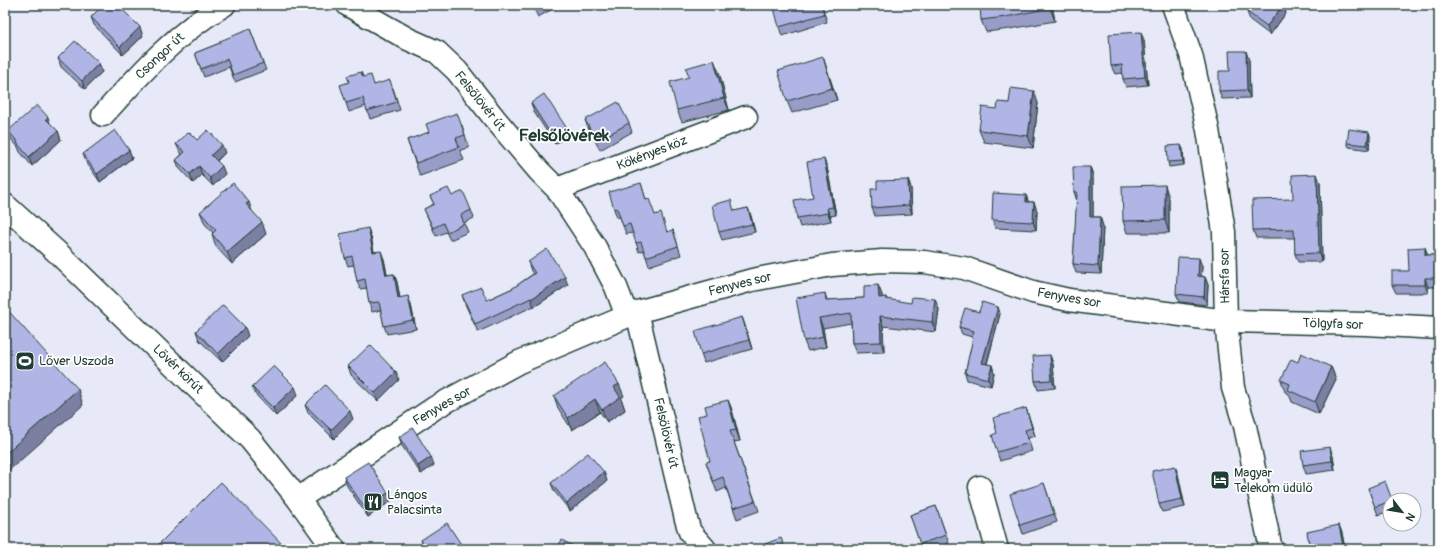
<svg xmlns="http://www.w3.org/2000/svg" width="1444" height="554" viewBox="0 0 1444 554" font-family="Pangolin,sans-serif">
	<style>
		.lines { fill: none; stroke-linecap: round; stroke-linejoin: round }
		.minor-casing { stroke: #1f3d34; stroke-width: 25 }
		.minor { stroke: #fff; stroke-width: 22 }
		.wall { fill: #989cc6; stroke: #1f3d34 }
		.shaded-wall { fill: #7c7fa1; stroke: #1f3d34 }
		.building { fill: #b1b5e6; stroke: #1f3d34 }
		.labels { text-anchor: middle; dominant-baseline: central; stroke-width: 3.5; stroke-linejoin: round; paint-order: stroke }
		.street-label { font-size: 13px; fill: #1f3d34; stroke: #fff }
		.poi-label { font-size: 13px; fill: #1f3d34; stroke: #fff; text-anchor: start }
		.district-label { font-size: 17px; font-weight: bold; fill: #1f3d34; stroke: #fff }
	</style>
	<rect width="100%" height="100%" fill="#e8e9f8"/>
	<filter id="ink" filterUnits="userSpaceOnUse"><feTurbulence type="fractalNoise" baseFrequency=".025" numOctaves="2"/><feDisplacementMap in="SourceGraphic" scale="8" xChannelSelector="R" yChannelSelector="G"/><feConvolveMatrix kernelMatrix="1 2 1 2 8 2 1 2 1" color-interpolation-filters="sRGB"/></filter>
	<g filter="url(#ink)">
		<g class="lines">
			<g class="minor-casing">
				<path id="minor" d="M348 5 408 39 437 52 457 71 495 119 539 171 557 189 595 247 616 287 627 316
					M1173 5 1191 55 1208 130 1224 232 1226 321 1233 388 1245 426 1271 549
					M103 115C139 75 177 32 224 5
					M557 189 746 117
					M5 205 59 254 250 439 298 499 334 549
					M637 312 686 519 690 532 705 549
					M980 487 997 549
					M298 499 436 407 519 362 637 312 752 280 832 265 882 261 924 262 964 268 1033 292 1069 300 1226 321 1366 324 1439 328"/>
			</g>
			<use href="#minor" class="minor"/>
		</g>
		<path class="wall" d="M465 5H476L469 10Z
			M532 5H560L538 17Z
			M822 5 827 22 782 36 779 27Z
			M1052 5 1055 21 1010 29 986 32 981 20Z
			M1245 5H1283L1286 13 1270 35 1250 20 1247 12 1249 9Z
			M91 17 143 36 123 55 94 25Z
			M250 29 266 70 235 82 229 67 204 77 195 53 220 43Z
			M1144 40 1148 85 1126 87 1123 79V73L1115 74 1111 66Z
			M823 57 837 100 792 113 787 101Z
			M58 58 99 63 102 72 85 89 61 67Z
			M1249 60 1250 98 1222 99 1219 91Z
			M361 72 363 77 375 85 393 88 400 110 370 119 366 106 349 112 346 103 349 82Z
			M719 72 729 110 682 122 677 110Z
			M531 103 566 127 569 135 555 144 534 112Z
			M1009 103H1038L1033 148 984 142 979 130 997 109Z
			M585 120 629 123 632 132 600 150 588 128Z
			M51 124 58 131 61 140 32 166 20 152 18 147 11 139 8 131Z
			M462 125 469 148 460 150 464 160 420 176 407 140Z
			M1369 132 1370 136 1369 150 1349 147 1347 143Z
			M197 140 225 153 217 161 225 174 213 186 202 175 193 183 179 168 176 160 182 154 180 152 176 144Z
			M1183 149 1184 165 1169 167 1168 162Z
			M129 150 132 158 100 182 86 162 83 154Z
			M827 167 836 215 830 216 831 221 800 227 797 218 813 197Z
			M1090 167 1093 175V217H1100L1103 226 1101 274 1076 273 1073 264 1077 201 1074 192Z
			M908 180 911 188 912 214 875 216 872 208 877 189Z
			M1320 182 1322 262H1298L1295 254V238H1256L1253 230 1293 199Z
			M641 183 646 200 655 215 667 232 673 230 681 255 649 266 644 250 639 252 633 233 626 234 620 217 617 218 614 209Z
			M1026 195 1028 202H1034L1037 211 1036 230 995 228 992 220Z
			M430 196H452L471 210 474 218 464 223 468 232 450 240 446 232 436 236 424 209 434 204Z
			M1169 198V233H1127L1123 221Z
			M748 208 751 216 755 232 722 240 719 232 735 211Z
			M252 211 266 234 232 264 216 247 212 234 213 233 205 224 200 212Z
			M368 228 371 237 374 252 384 259 387 275 394 274 397 282 400 298 411 305 416 329 387 334 384 326 381 310 372 312 369 303 367 288 360 289 357 281 354 265 348 266 345 258Z
			M1425 247 1427 255H1439V287H1428V293H1396L1392 285 1409 271Z
			M528 262 568 285 534 307V306L478 332 465 304 462 295 487 300 513 288 533 274 531 271Z
			M1202 266 1201 276 1205 277 1208 285 1207 305 1180 302 1176 294Z
			M878 285 882 295V298L886 297 887 300 939 309 936 332 883 326 884 352 856 353 852 343 851 323 823 328 826 347 808 351 804 341 825 293 827 300 864 298Z
			M998 307 1000 314 987 364 992 365 994 373 991 386 967 380 965 373 973 341 972 338V337L962 334 959 327 979 312Z
			M742 317 752 349 704 363 701 354Z
			M196 331 248 336 222 362 199 340Z
			M1050 355 1053 364 1055 388 1038 390 1035 381Z
			M1298 362 1331 367 1336 379 1319 414 1292 402 1289 394 1285 392 1281 380Z
			M348 366 399 380 378 401 351 375Z
			M252 387 298 395 276 416 256 395Z
			M554 396H624L621 398 625 410 607 422 600 412 572 430 558 408Z
			M728 400 732 410 740 441 734 442 759 511 737 519 726 488 717 492 706 462 710 461Z
			M305 405 353 419 334 439 308 413Z
			M1029 417 1035 436 1028 438 1032 451 1000 461 997 452V433Z
			M399 437 431 457 434 465 421 474 402 446Z
			M1333 456 1335 470 1306 474 1303 465Z
			M1175 466 1178 474 1185 507 1162 512 1159 504Z
			M604 472 607 481 570 511 554 491 551 483Z
			M344 477 391 501 368 517 347 486Z
			M1044 483 1057 522 1023 534 1020 525Z
			M1368 488 1390 500V511L1378 515Z
			M936 506 949 543 932 549H922L910 515Z
			M1339 525 1342 533 1345 549H1310Z
			M421 540 464 549H424Z"/>
		<path class="shaded-wall" d="M467 5H476L469 10Z
			M1050 5H1052L1055 21 1050 8Z
			M1283 5 1286 13 1270 35 1267 26Z
			M140 27 143 36 123 55 120 47Z
			M1141 32 1144 40 1148 85 1145 77Z
			M1246 51 1249 60 1250 98 1247 90Z
			M823 57 827 69 837 100 832 88Z
			M714 60 719 72 729 110 724 98Z
			M99 63 102 72 85 89 82 81Z
			M1034 91 1038 103 1033 148 1028 136Z
			M48 117 51 126 46 119Z
			M566 127 569 135 555 144 552 136Z
			M58 131 61 140 32 166 29 157Z
			M1369 132 1370 136 1369 150 1367 145Z
			M222 145 225 153 214 163 211 155Z
			M1181 145 1183 149 1184 165 1183 161Z
			M129 150 132 158 100 182 97 174Z
			M824 159 827 167 836 215 833 207Z
			M199 166 202 175 193 183 190 174Z
			M222 166 225 174 213 186 210 178Z
			M1090 167 1093 175V225L1090 217Z
			M1317 174 1320 182 1322 262 1319 253Z
			M908 180 911 188 912 214 909 205Z
			M1165 185 1169 198V233L1165 220Z
			M1026 195 1029 203 1026 202Z
			M249 202 253 214 246 204Z
			M1034 202 1037 211 1036 230 1033 222Z
			M748 208 751 216 755 232 752 224Z
			M827 208 830 216 831 221 828 213Z
			M1100 217 1103 226 1101 274 1098 266Z
			M262 222 266 234 232 264 227 252Z
			M368 228 371 237 376 261 373 252Z
			M1425 247 1428 256 1425 255Z
			M381 251 384 259 389 284 386 275Z
			M1199 258 1202 266 1201 285 1198 276Z
			M394 274 397 282 401 307 398 298Z
			M565 277 568 285 534 307 531 299Z
			M1205 277 1208 285 1207 305 1204 297Z
			M1425 278 1428 287V293L1425 285Z
			M878 285 882 295V308L879 298Z
			M408 296 411 305 416 329 413 320Z
			M935 299 939 309 936 332 932 322Z
			M998 307 1000 314 985 370 982 363Z
			M880 316 883 326 884 352 881 342Z
			M742 317 745 325 752 349 749 340Z
			M819 318 823 328 826 347 823 337Z
			M245 327 248 336 222 362 218 354Z
			M1050 355 1053 364 1055 388 1052 380Z
			M992 365 994 373 991 386 988 379Z
			M1331 367 1336 379 1319 414 1315 402Z
			M396 372 399 380 378 401 375 393Z
			M619 384 624 396 621 398 625 410 607 422 602 410 614 387Z
			M295 387 298 395 276 416 273 408Z
			M78 389 83 405 5 474V454Z
			M595 399 600 412 572 430 568 418Z
			M728 400 732 410 740 441 736 430Z
			M1026 408 1029 417 1035 436 1032 428Z
			M350 411 353 419 334 439 331 430Z
			M1330 447 1333 456 1335 470 1332 461Z
			M431 457 434 465 421 474 418 466Z
			M1175 466 1178 474 1185 507 1182 499Z
			M604 472 607 481 570 511 567 503Z
			M388 493 391 501 368 517 365 508Z
			M1339 525 1342 533 1345 549 1343 546Z"/>
		<path class="building" d="M103 5H118L140 27 120 47 91 17Z
			M533 5H542L535 9Z
			M784 5H822L824 14 779 27 774 8Z
			M980 5H1050V8L1006 17 981 20Z
			M1250 5H1283L1267 26 1247 12 1251 6Z
			M250 29 263 63 233 75 227 59 201 69 195 53 220 43V41Z
			M1141 32 1145 77 1123 79 1122 65 1111 66 1109 34Z
			M75 41 99 63 82 81 58 58Z
			M1229 51H1246L1247 90 1219 91V71H1230Z
			M823 57 832 88 787 101 778 71Z
			M714 60 724 98 677 110 670 82 689 77 686 68Z
			M361 72 363 77 371 75 374 85 390 80 397 102 367 111 363 98 346 103 340 85 349 82 347 76Z
			M1011 88 1034 91 1028 136 979 130 982 107 997 109 998 102 1009 103Z
			M544 94 566 127 552 136 531 103Z
			M618 102 629 123 597 141 585 120Z
			M37 105 48 117 46 119 58 131 29 157 17 143 18 142 8 131Z
			M457 113 465 135 456 138 459 147 416 163 407 140 429 132 426 124Z
			M1349 129 1369 132 1367 145 1347 143Z
			M115 130 129 150 97 174 83 154Z
			M208 130 222 145 211 155 222 166 210 178 199 166 190 174 176 160 185 152 176 144 189 132 197 140Z
			M1181 145 1183 161 1168 162 1167 146Z
			M824 159 833 207 827 208 828 213 797 218 794 200 813 197 807 162Z
			M1073 167H1090V217H1100L1098 266 1073 264 1077 192H1074Z
			M1317 174 1319 253 1295 254 1294 229 1253 230 1252 200 1293 199 1292 175Z
			M908 180 909 205 872 208 871 189H877V181Z
			M233 183 249 202 246 204 262 222 227 252 212 234 216 230 200 212Z
			M641 183 646 200 649 199 655 215 661 213 667 232 673 230 678 246 646 257 641 242 636 243 630 224 623 226 617 208 614 209 609 192Z
			M1165 185V220L1123 221 1122 186Z
			M448 188 452 196 463 191 471 210 461 215 464 224 447 232 443 223 433 228 424 209 434 204 430 196Z
			M993 193 1026 195V202H1034L1033 222 992 220Z
			M731 200 734 211 748 208 752 224 719 232 712 205Z
			M368 228 373 252 381 251 386 275 394 274 398 298 408 296 413 320 384 326 379 302 369 303 365 279 357 281 352 256 345 258 340 234Z
			M1425 247V255H1439V278H1425V285H1392V271H1409L1408 248Z
			M547 249 565 277 531 299V298L475 324 462 295 481 287 487 300 513 288 535 273 528 262Z
			M1178 257 1199 258 1198 276 1205 277 1204 297 1176 294Z
			M878 285 879 298 886 297V299L911 303 912 297 935 299 932 322 880 316 881 342 852 343 851 313 819 318 823 337 804 341 796 298 825 293 826 300 864 298V286Z
			M982 302 998 307 982 363 992 365 988 379 965 373 973 338H972L974 331 959 327 965 308 979 312Z
			M223 305 245 327 218 354 196 331Z
			M5 307 78 389 5 454Z
			M742 317 749 340 701 354 695 331Z
			M370 345 396 372 375 393 348 366Z
			M1301 353 1331 367 1315 402 1288 390 1290 384 1281 380 1291 359 1298 362Z
			M1050 355 1052 380 1035 381 1033 356Z
			M605 362 619 384 614 387 620 397 602 410 595 399 568 418 554 396Z
			M274 366 295 387 273 408 252 387Z
			M325 385 350 411 331 430 305 405Z
			M728 400 736 430 730 431 755 501 733 508 723 477 713 481 706 462 710 461 698 416 707 414 705 406Z
			M1026 408 1032 428 1025 430 1029 443 997 452 992 435 997 433 993 418Z
			M413 428 431 457 418 466 399 437Z
			M1330 447 1332 461 1303 465 1301 451Z
			M588 453 604 472 567 503 551 483Z
			M368 462 388 493 365 508 344 477Z
			M1175 466 1182 499 1159 504 1152 471Z
			M1385 481 1392 500H1390V501L1375 507 1368 488Z
			M221 482 287 549H154Z
			M1044 483 1054 514 1020 525 1010 494Z
			M936 506 946 535 920 544 910 515Z
			M447 523 464 549H427L421 540Z
			M1339 525 1343 546 1334 548V549H1310L1307 532Z
			M781 538 785 549H767L765 544Z
			M562 540 578 549H556Z
			M800 546 801 549H790Z"/>
	</g>
	<defs>
		<g id="stadium-square" transform="scale(1)"><rect x="-9" y="-9" width="18" height="18" rx="4" fill="#1f3d34" stroke="#fff"/><path d="M0-5a6.5 5 0 1 0 0 10a6.5 5 0 1 0 0-10ZM-3.5-1.8h7v3.6h-7Z" fill="#fff"/></g>
		<g id="hotel-square" transform="scale(1)"><rect x="-9" y="-9" width="18" height="18" rx="4" fill="#1f3d34" stroke="#fff"/><path d="M-6-4.5h1.5V1H6V5H4.5V3h-9V5H-6ZM-4 0a1.8 1.8 0 1 1 3.6 0ZM.5 0V-2.5h3Q6-2.5 6 0Z" fill="#fff"/></g>
		<g id="restaurant-square" transform="scale(1)"><rect x="-9" y="-9" width="18" height="18" rx="4" fill="#1f3d34" stroke="#fff"/><path d="M-5-6h1v4h1v-4h1v4h1v-4h1v5L-1.5 .5V6h-2V.5L-5-1ZM5-6V6H3V1.5H1.5Q1.5-4 5-6Z" fill="#fff"/></g>
	</defs>
	<g fill-rule="evenodd">
		<use href="#stadium-square" x="25" y="361"/>
		<use href="#hotel-square" x="1220" y="480"/>
		<use href="#restaurant-square" x="373" y="502"/>
	</g>
	<g class="labels">
		<g class="street-label">
			<text transform="translate(160 56) rotate(-43)">Csongor út</text>
			<text transform="translate(480 101) rotate(51)">Felsőlövér út</text>
			<text transform="translate(652 153) rotate(-21)">Kökényes köz</text>
			<text transform="translate(1225 276) rotate(-91)">Hársfa sor</text>
			<text transform="translate(740 284) rotate(-14)">Fenyves sor</text>
			<text transform="translate(1069 298) rotate(10)">Fenyves sor</text>
			<text transform="translate(1333 324) rotate(2)">Tölgyfa sor</text>
			<text transform="translate(178 369) rotate(44)">Lővér körút</text>
			<text transform="translate(442 406) rotate(-30)">Fenyves sor</text>
			<text transform="translate(666 433) rotate(77)">Felsőlövér út</text>
		</g>
		<g class="poi-label">
			<text x="39" y="361">Lőver Uszoda</text>
			<text x="1234" y="473">Magyar<tspan x="1234" dy="15">Telekom üdülő</tspan></text>
			<text x="387" y="495">Lángos<tspan x="387" dy="15">Palacsinta</tspan></text>
		</g>
		<g class="district-label">
			<text x="564" y="135">Felsőlövérek</text>
		</g>
	</g>
	<rect width="1444" height="554" fill="none" stroke="#fff" stroke-width="20"/>
	<rect x="10" y="10" width="1424" height="534" fill="none" stroke="#1f3d34" stroke-width="1.5" filter="url(#ink)"/>
	<g transform="translate(1402 512) rotate(121)"><circle r="19" fill="#ffffff" stroke="#a5b1ae"/>
	<path d="M0-3L7 15L0 10L-7 15Z" fill="#1f3d34"/>
	<text y="-6" font-size="11" font-weight="bold" text-anchor="middle" fill="#1f3d34">N</text>
	</g>
</svg>
